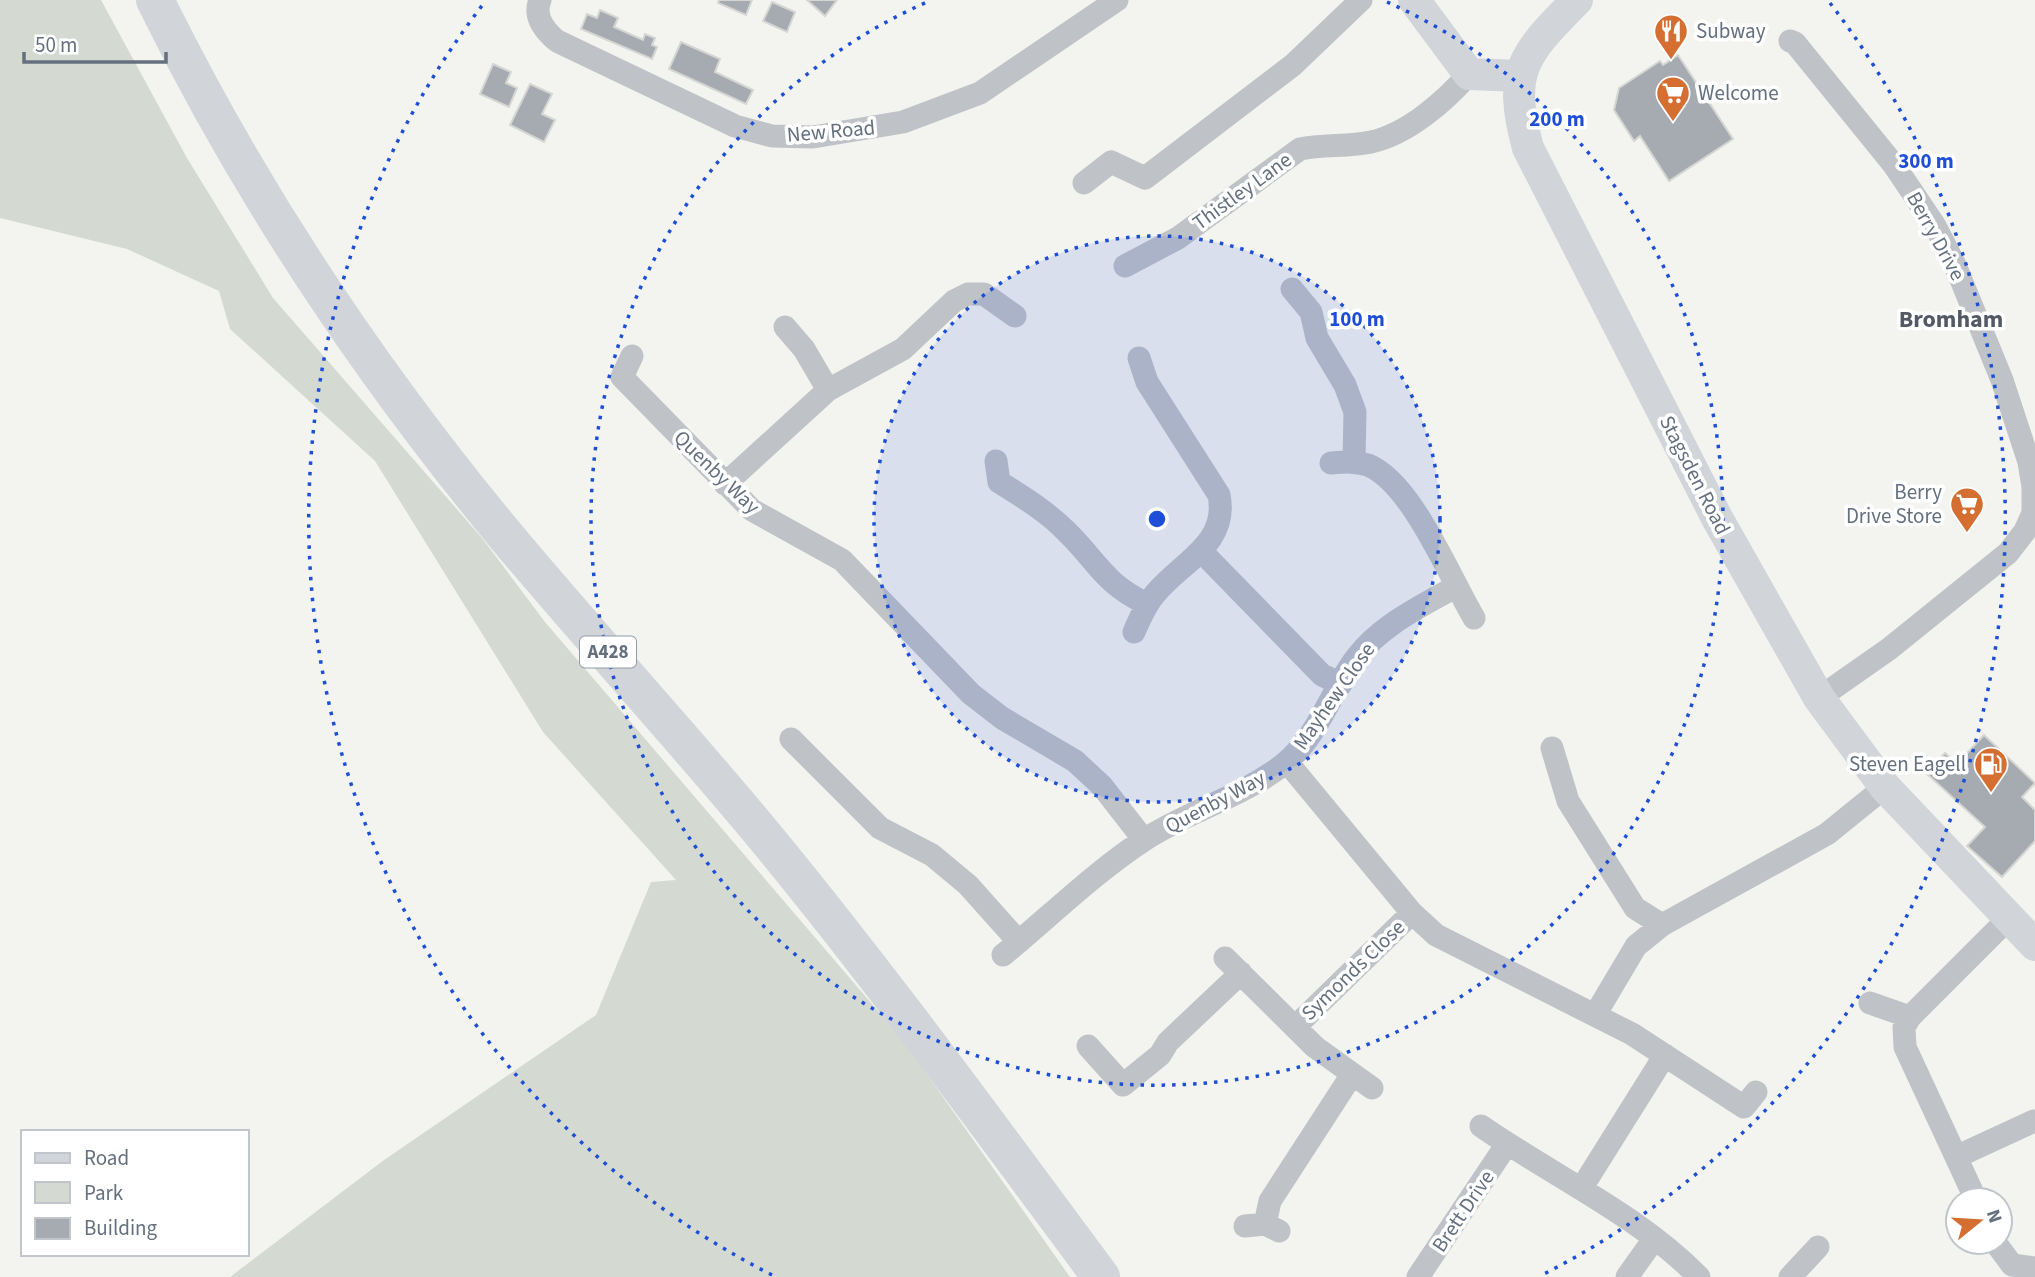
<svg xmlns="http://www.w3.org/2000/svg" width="2035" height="1277" viewBox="0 0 2035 1277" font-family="'Source Sans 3',sans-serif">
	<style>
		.green { fill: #d4dad2 }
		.building { fill: #a6abb2; stroke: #d5d5d3; stroke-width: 2 }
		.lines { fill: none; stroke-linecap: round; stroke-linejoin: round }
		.street { stroke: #bfc2c6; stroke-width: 23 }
		.secondary { stroke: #d1d4d9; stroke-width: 32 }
		.highway { stroke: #d1d4d9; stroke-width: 38 }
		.ring { fill: none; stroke: #1d4ed8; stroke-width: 3.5; stroke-dasharray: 3.5 7 }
		.labels { text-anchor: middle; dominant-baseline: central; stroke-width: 7; stroke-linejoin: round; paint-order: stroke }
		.shield { fill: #fff; stroke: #939ba5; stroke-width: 2 }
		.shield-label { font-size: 19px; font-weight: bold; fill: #65707f }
		.poi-label { font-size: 21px; fill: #65707f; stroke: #fff; text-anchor: start }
		.street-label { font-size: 21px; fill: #65707f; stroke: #fff }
		.quarter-label { font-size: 24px; font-weight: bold; fill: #535a65; stroke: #fff }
		.centre { fill: #1d4ed8; stroke: #fff; stroke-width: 3.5 }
		.ring-label { font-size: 21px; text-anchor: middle; font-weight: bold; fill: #1d4ed8; stroke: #fff; stroke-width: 7; stroke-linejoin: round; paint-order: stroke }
	</style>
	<rect width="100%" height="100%" fill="#f3f4f0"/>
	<path class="green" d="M0 0H101L187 158 273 298 482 538 545 622 902 1039 1070 1277H230L384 1160 596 1015 651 882 676 880 543 732 375 461 230 329 219 291 127 249 0 218Z"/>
	<path class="building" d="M719 0H752L746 15 718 3Z
		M807 0H837L825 16Z
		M772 2 795 12 787 32 763 21Z
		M600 10 618 18 614 27 643 40 645 34 655 38 652 45 657 47 652 59 581 29 587 14 597 18Z
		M681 42 720 59 715 72 753 90 746 104 669 69Z
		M1678 55 1733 139 1669 181 1640 136 1634 141 1614 110 1619 88 1660 61 1663 65Z
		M493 64 511 72 506 83 517 88 509 107 480 94Z
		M530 84 552 94 542 114 555 120 544 142 510 125Z
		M1984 735 2035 783 2022 797 2035 810V841L2002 877 1967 846 1985 827 1926 773 1945 753 1957 764Z"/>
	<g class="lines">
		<path class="street" d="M540 0C533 17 545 31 557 41L735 126 772 136 813 137 903 122 980 93 1117 0
			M1790 41 1795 43 1894 165 1935 226 1955 265 2002 380 2029 462 2033 487V513L2025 531 2008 553 1889 649 1819 698
			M1084 183 1111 162 1145 178 1293 65 1361 0
			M1125 266 1178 238 1300 149C1323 144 1348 147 1371 142 1408 134 1445 101 1469 74
			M1292 289 1311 312 1317 338 1345 385 1355 412 1354 461
			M785 327 804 349 828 390
			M632 356 622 377 752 510 842 560 971 694 1002 718 1075 761 1102 786 1144 840
			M996 461 999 482C1023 497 1046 511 1066 531 1098 562 1103 583 1147 604
			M1331 463C1344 462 1355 461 1368 465 1412 483 1449 576 1474 618
			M725 484 828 390 903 349 954 301 968 294H984L1015 316
			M1202 552 1322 675 1341 684
			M1134 632C1140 619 1145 605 1155 594 1181 562 1229 544 1219 495L1147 382 1139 358
			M791 739 880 828 932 855 968 885 1019 942
			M1552 748 1568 801 1635 908 1662 925
			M1287 762 1412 913 1436 935 1632 1034 1744 1107 1756 1092
			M1003 955C1048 918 1095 872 1144 840 1188 811 1242 797 1284 764 1318 737 1331 691 1356 658 1381 625 1420 607 1455 587
			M1225 958 1315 1047 1372 1088
			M1870 1003 1910 1017
			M1595 1015 1636 946 1662 925 1827 834 1885 787
			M1295 1027 1412 913
			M1088 1046 1123 1085 1160 1055 1168 1042 1241 973
			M1481 1126C1553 1176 1637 1214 1699 1277
			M1956 1157 2034 1121
			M1581 1189 1665 1055
			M1976 1200 1905 1047 1904 1027 1910 1017 2010 917
			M1265 1224 1270 1201 1351 1076
			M1245 1226 1265 1224 1279 1231
			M1995 1242 2012 1265 2035 1268
			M1418 1277 1507 1144
			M1627 1277 1654 1239
			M1790 1277 1818 1247"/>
		<path class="secondary" d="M1414 0 1469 74 1520 76
			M1577 0C1523 55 1507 70 1528 148L1717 518 1819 698 1885 787 2035 945"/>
		<path class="highway" d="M155 0C249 191 369 371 505 535 590 637 681 735 766 838 883 980 991 1129 1101 1277"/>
	</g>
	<circle cx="1157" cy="519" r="283" fill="#1d4ed8" fill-opacity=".12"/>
	<g class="ring">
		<circle cx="1157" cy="519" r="283"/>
		<path d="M1387 2A566 566 0 1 1 927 2"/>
		<path d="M772 1275A848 848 0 0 1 484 3M1830 3A848 848 0 0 1 1542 1275"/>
	</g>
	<defs>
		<g id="restaurant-pin" transform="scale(1.75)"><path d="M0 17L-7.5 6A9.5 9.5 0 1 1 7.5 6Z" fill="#d46e31" stroke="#fff"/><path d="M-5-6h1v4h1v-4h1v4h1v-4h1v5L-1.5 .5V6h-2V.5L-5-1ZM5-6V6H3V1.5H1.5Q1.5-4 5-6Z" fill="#fff"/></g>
		<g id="supermarket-pin" transform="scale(1.75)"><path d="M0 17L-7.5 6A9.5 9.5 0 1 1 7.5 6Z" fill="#d46e31" stroke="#fff"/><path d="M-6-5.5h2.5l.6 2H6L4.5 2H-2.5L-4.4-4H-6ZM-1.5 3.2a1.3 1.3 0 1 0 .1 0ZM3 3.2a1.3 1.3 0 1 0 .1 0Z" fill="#fff"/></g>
		<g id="fuel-pin" transform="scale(1.75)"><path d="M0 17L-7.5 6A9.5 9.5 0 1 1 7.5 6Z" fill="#d46e31" stroke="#fff"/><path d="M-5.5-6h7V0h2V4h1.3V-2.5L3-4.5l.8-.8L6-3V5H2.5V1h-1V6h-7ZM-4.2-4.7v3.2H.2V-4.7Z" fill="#fff"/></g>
	</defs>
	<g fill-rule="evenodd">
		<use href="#restaurant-pin" x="1671" y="31"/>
		<use href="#supermarket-pin" x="1673" y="93"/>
		<use href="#supermarket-pin" x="1967" y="504"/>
		<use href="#fuel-pin" x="1991" y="764"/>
	</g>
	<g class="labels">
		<rect class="shield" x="580" y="636.5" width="56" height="31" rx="5"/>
		<g class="shield-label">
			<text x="608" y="652">A428</text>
		</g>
		<g class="poi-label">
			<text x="1696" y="31">Subway</text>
			<text x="1698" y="93">Welcome</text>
			<text x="1942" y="492" text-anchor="end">Berry<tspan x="1942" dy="24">Drive Store</tspan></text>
			<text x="1966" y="764" text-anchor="end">Steven Eagell</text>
		</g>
		<g class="street-label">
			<text transform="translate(831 131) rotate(-5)">New Road</text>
			<text transform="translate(1242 191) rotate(-36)">Thistley Lane</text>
			<text transform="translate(1936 236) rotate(61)">Berry Drive</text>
			<text transform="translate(717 472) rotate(44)">Quenby Way</text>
			<text transform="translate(1695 475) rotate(63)">Stagsden Road</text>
			<text transform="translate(1334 696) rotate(-55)">Mayhew Close</text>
			<text transform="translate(1215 802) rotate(-28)">Quenby Way</text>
			<text transform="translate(1353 970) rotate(-44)">Symonds Close</text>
			<text transform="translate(1463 1211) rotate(-56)">Brett Drive</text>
		</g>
		<g class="quarter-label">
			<text x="1951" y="319">Bromham</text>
		</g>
	</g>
	<circle cx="1157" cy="519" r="10" class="centre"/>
	<g class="ring-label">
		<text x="1557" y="126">200 m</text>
		<text x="1926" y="168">300 m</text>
		<text x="1357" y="326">100 m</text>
	</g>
	<rect x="21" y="1130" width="228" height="126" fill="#ffffff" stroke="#c1c6cc" stroke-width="2"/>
	<rect x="35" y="1153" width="35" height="10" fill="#d1d4d9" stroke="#c1c6cc" stroke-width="2"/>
	<text x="84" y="1165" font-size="21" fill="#65707f">Road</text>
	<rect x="35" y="1182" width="35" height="21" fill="#d4dad2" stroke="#c1c6cc" stroke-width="2"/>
	<text x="84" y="1200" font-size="21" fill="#65707f">Park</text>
	<rect x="35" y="1218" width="35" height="21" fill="#a6abb2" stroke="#c1c6cc" stroke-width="2"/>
	<text x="84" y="1235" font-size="21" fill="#65707f">Building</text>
	<g transform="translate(1979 1221) rotate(72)"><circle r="33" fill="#ffffff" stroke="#c1c6cc" stroke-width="2"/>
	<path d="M0-5L12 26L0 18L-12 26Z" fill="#d46e31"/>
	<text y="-10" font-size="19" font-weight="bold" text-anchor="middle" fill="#65707f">N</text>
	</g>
	<path d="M24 52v10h142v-10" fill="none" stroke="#65707f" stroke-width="3.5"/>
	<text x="35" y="52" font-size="21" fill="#65707f" stroke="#ffffff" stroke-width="5" paint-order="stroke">50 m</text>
</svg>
